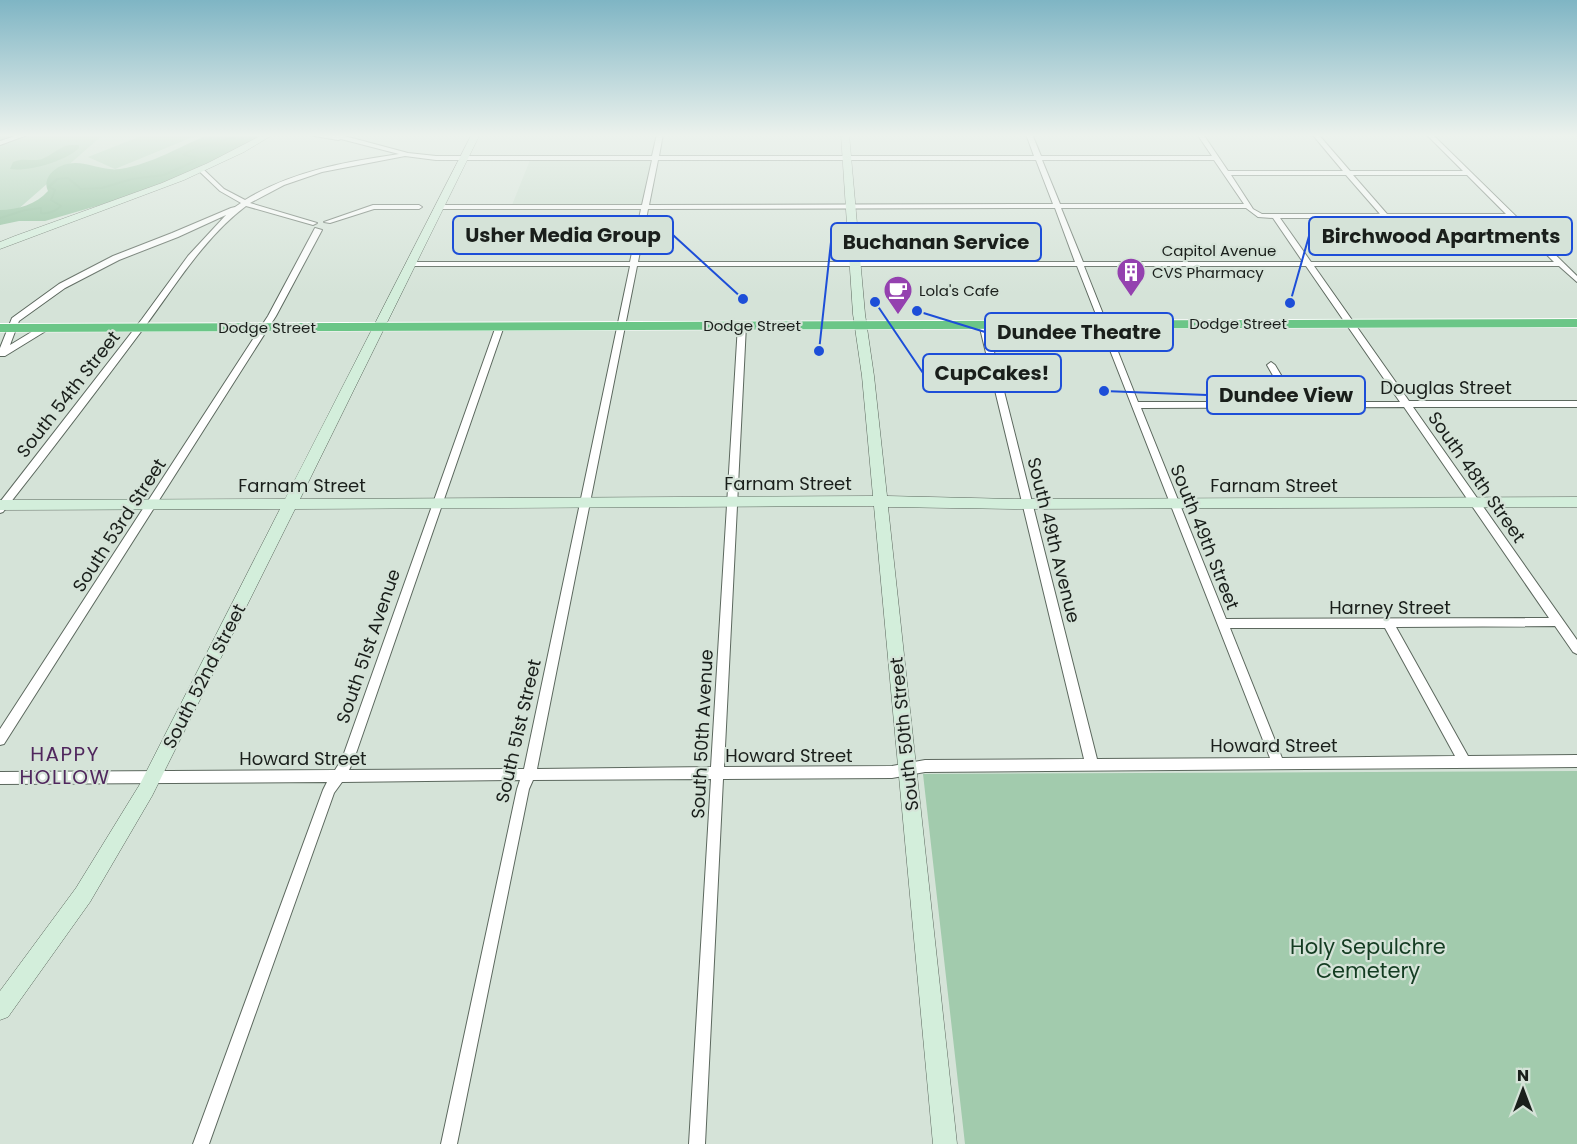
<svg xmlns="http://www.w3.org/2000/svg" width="1577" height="1144" viewBox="0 0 1577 1144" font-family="Poppins,sans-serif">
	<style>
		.built { fill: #c6dbcb }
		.green { fill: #a2cbad }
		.forest { fill: #85ba93 }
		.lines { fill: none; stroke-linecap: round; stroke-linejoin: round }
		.stream { stroke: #81b68f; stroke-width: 2 }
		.street-casing { stroke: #5c685e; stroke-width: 2 }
		.secondary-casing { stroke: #5c685e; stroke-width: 1 }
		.highway-casing { stroke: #fff; stroke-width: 1 }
		.street { fill: #fff; fill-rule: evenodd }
		.secondary { fill: #d3eedb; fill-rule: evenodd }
		.highway { fill: #6bc687; fill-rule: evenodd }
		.labels { text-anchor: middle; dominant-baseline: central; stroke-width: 4.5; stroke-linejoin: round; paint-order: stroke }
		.far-street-label { font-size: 15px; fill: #1a1f1b; stroke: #d5e3d8 }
		.far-poi-label { font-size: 15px; fill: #1a1f1b; stroke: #d5e3d8; text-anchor: start }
		.street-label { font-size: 18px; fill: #1a1f1b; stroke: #d5e3d8 }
		.neighbourhood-label { font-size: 20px; letter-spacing: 1.5px; fill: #50275d; stroke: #d5e3d8 }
		.near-park-label { font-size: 21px; fill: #143c22; stroke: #d5e3d8 }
		.leader { fill: none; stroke: #1d4ed8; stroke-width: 2 }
		.callout-dot { fill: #1d4ed8; stroke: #d5e3d8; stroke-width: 2 }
		.callout { fill: #d5e3d8; stroke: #1d4ed8; stroke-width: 2 }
		.callout-label { font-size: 20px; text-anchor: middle; font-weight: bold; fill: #1a1f1b }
	</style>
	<rect width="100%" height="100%" fill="#d5e3d8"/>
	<path class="built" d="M104 134H226L148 165 116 171 63 170Z
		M530 160H652L642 205H512Z"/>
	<path class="green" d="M0 134H104L0 225Z
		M146 134H200L115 169 88 157Z
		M1577 771V1144H965L923 774Z"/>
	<path class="forest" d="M210 134H259L257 139 186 174 114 201 45 221H19L0 225V210C17 210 37 204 48 191 43 181 50 171 61 166 82 157 99 172 120 169 153 164 180 146 210 134Z
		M69 145H79V148C66 161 29 172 10 169L13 162C24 157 33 162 42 159 52 155 59 147 69 145Z"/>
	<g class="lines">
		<path class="stream" d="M0 218 25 210 41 208V213C49 214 55 212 61 206L51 200 55 190 49 187 57 179 68 178 81 189 102 188 132 179 164 175 195 161V157L183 155C189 149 226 140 238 136"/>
		<g class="street-casing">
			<path id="street" d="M21 134H30L0 145V141Z
				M303 134H337L408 153 436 156H652L657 134H663L659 156H1034L1026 134H1032L1041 156H1212L1197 134H1203L1228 171H1343L1312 134H1318L1350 171H1463L1426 134H1432L1577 276V282L1559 266H1314L1409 401H1577V407H1413L1577 640V654L1573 652 1555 626 1396 627 1468 756 1577 755V767L925 772 892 778 723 779 705 1144H689L711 779 533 780 529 789 457 1144H441L517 789 520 780 342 782 334 793 209 1144H193L323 790 327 782 0 784V772L335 770 342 759 496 326 500 324 504 326 353 762 349 770 524 769 630 266H410L406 264 410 262H630L641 209H439L436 207 439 205H642L652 160H436L405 156 322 172 284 185 250 203 317 223 313 225 246 206C204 238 177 283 146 325 99 388 52 450 3 512L0 513V502L142 319 188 256 226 215 178 237 119 260 65 288 19 321 10 345 43 325H49V329L5 356H0V348L12 318 59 284 113 256 172 233 231 208 235 207 241 203 220 191 199 171V169H203L224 189 245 200C292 171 345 162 399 154L341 139 338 140ZM658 160H1036L1053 204 649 205ZM1042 160H1214L1244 204H1060ZM1231 175H1346L1380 214H1262L1253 209ZM1353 175H1467L1506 214H1387ZM1055 208 1075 262H638L648 209ZM1061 208H1246L1258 217 1273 218 1303 262H1083ZM1280 218H1510L1554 262H1311ZM637 266H1077L1270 758 1097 759 987 324 983 322 979 324 1084 759 925 760 892 766 724 767 746 325 742 323 738 325 711 767 537 769ZM1084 266H1306L1400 402H1297L1275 365 1271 362 1267 365 1288 402H1138ZM1404 407 1549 618 1226 619 1141 408ZM1230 628H1385L1455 756 1282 758Z
				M373 205H419L422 207 419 209H374L330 223 324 222Z
				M315 228 322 230 276 316 4 744 0 745V729L268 316Z"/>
		</g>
		<g class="secondary-casing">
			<path id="secondary" d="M264 134H274L244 152 184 180 0 249V242L15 236 162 183 208 163Z
				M472 134H480L300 499 873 496 862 376 853 314 841 134H849L865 314 874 376 887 496 1014 499 1577 497V507L1014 509 888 507 957 1144H933L874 506 295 509 152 796 90 902 8 1017 0 1020V991L76 888 140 784 280 509 0 510V500L285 499Z"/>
		</g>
		<g class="highway-casing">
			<path id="highway" d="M1577 319V327L0 332V324Z"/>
		</g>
		<use href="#street" class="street"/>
		<use href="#secondary" class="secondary"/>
		<use href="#highway" class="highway"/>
	</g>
	<linearGradient id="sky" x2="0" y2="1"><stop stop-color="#7fb5c4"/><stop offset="0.46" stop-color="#ecf2ed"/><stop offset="1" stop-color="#ecf2ed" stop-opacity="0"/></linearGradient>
	<rect width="1577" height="294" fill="url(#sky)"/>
	<defs>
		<g id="building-pin" transform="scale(1.5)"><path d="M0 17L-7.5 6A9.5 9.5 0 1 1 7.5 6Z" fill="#9441af" stroke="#d5e3d8"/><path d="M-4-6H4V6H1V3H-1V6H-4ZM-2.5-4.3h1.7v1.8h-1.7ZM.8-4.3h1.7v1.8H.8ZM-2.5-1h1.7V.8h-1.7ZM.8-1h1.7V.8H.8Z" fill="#fff"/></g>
		<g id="cafe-pin" transform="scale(1.5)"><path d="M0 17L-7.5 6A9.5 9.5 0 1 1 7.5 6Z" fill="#9441af" stroke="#d5e3d8"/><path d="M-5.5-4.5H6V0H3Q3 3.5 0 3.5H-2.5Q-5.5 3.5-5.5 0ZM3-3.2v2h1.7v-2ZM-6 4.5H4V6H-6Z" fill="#fff"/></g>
	</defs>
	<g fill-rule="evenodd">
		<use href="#building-pin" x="1131" y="272"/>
		<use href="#cafe-pin" x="898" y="290"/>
	</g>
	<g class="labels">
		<g class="far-street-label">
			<text x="1219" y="250">Capitol Avenue</text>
			<text x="1238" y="323">Dodge Street</text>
			<text x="752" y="325">Dodge Street</text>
			<text x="267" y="327">Dodge Street</text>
		</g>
		<g class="far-poi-label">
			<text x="1152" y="272">CVS Pharmacy</text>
			<text x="919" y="290">Lola's Cafe</text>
		</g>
		<g class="street-label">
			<text x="1446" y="387">Douglas Street</text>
			<text transform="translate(68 394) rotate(-52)">South 54th Street</text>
			<text transform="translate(1477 477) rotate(55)">South 48th Street</text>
			<text x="788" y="483">Farnam Street</text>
			<text x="302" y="485">Farnam Street</text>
			<text x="1274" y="485">Farnam Street</text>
			<text transform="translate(119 525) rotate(-57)">South 53rd Street</text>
			<text transform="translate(1205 537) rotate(68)">South 49th Street</text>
			<text transform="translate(1054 540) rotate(76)">South 49th Avenue</text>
			<text x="1390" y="607">Harney Street</text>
			<text transform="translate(368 646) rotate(-71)">South 51st Avenue</text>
			<text transform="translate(204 676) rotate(-63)">South 52nd Street</text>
			<text transform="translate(518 731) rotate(-77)">South 51st Street</text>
			<text transform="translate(702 734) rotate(-87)">South 50th Avenue</text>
			<text transform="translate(904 734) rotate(-96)">South 50th Street</text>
			<text x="1274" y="745">Howard Street</text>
			<text x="789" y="755">Howard Street</text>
			<text x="303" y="758">Howard Street</text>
		</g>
		<g class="neighbourhood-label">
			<text x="65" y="754">HAPPY<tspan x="65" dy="23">HOLLOW</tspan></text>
		</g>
		<g class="near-park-label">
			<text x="1368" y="946">Holy Sepulchre<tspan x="1368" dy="24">Cemetery</tspan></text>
		</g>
	</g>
	<path class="leader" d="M743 299L673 235M1290 303L1309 236M819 351L831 242M917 311L985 332M875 302L923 373M1104 391L1207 395"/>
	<g class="callout-dot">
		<circle cx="743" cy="299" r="6"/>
		<circle cx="1290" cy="303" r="6"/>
		<circle cx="819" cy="351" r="6"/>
		<circle cx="917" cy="311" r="6"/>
		<circle cx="875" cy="302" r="6"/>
		<circle cx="1104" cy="391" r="6"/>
	</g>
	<g class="callout">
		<rect x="453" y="216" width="220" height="38" rx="6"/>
		<rect x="1309" y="217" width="263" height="38" rx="6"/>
		<rect x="831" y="223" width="210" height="38" rx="6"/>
		<rect x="985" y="313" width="188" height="38" rx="6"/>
		<rect x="923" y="354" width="138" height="38" rx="6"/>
		<rect x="1207" y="376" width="158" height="38" rx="6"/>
	</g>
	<g class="callout-label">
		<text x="563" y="242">Usher Media Group</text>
		<text x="1441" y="243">Birchwood Apartments</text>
		<text x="936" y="249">Buchanan Service</text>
		<text x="1079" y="339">Dundee Theatre</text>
		<text x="992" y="380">CupCakes!</text>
		<text x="1286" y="402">Dundee View</text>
	</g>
	<g transform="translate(1523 1090)" stroke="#d5e3d8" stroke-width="4.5" paint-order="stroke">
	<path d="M0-4.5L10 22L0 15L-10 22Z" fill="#1a1f1b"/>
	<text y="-9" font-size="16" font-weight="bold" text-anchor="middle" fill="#1a1f1b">N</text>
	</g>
</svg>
